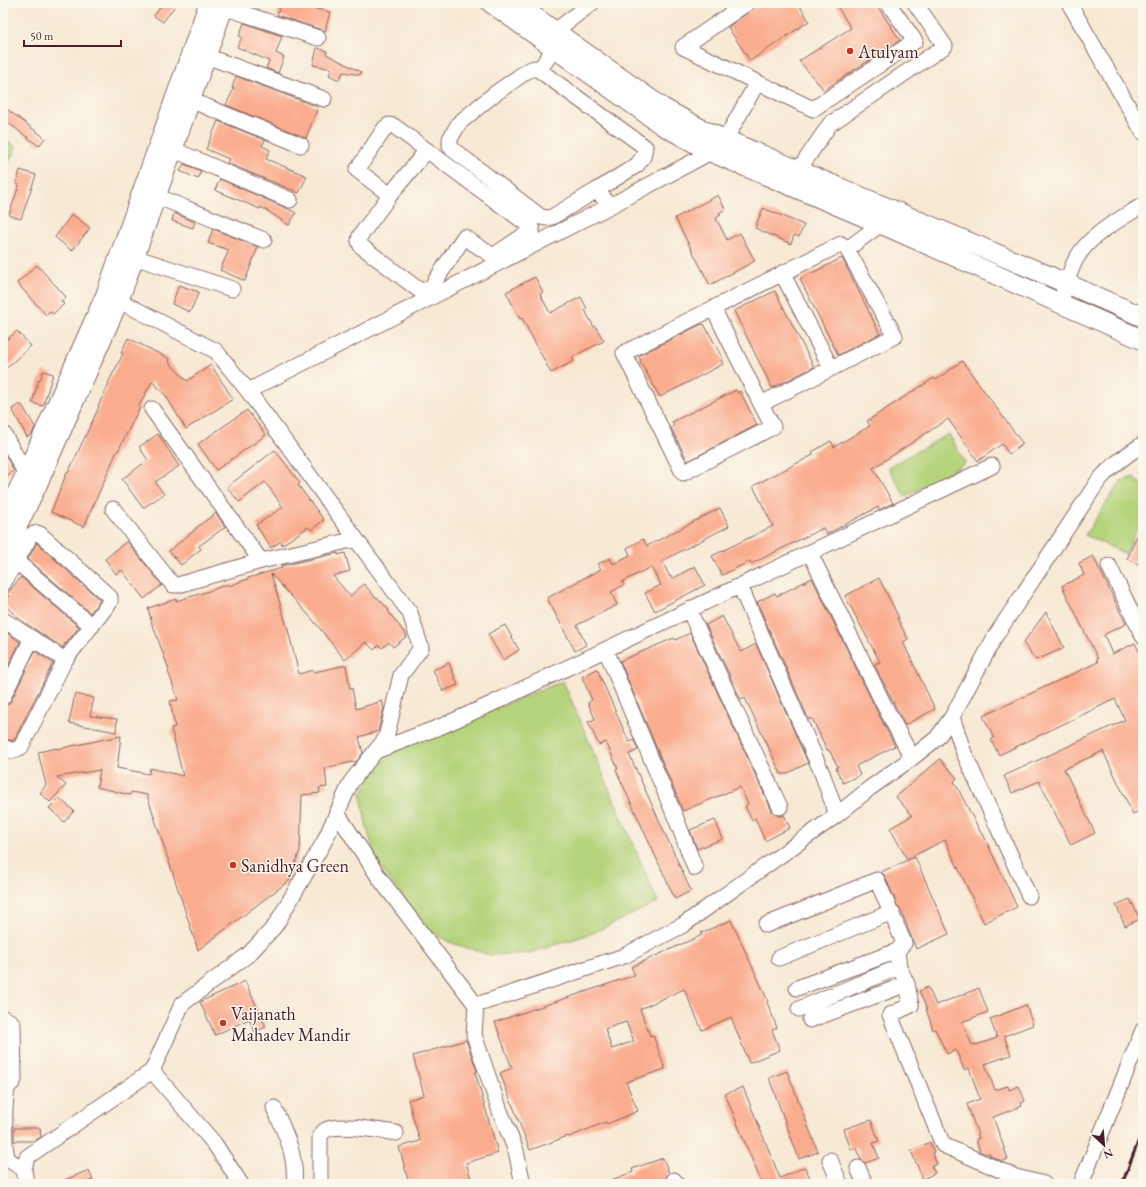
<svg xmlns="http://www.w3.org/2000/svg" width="1146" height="1187" viewBox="0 0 1146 1187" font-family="'EB Garamond',serif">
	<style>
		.green { fill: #b4d37a; stroke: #7f7952 }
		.building { fill: #faac8e; fill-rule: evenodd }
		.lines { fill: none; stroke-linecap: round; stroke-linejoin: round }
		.minor-casing { stroke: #876666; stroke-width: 17 }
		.tertiary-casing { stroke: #876666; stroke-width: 21 }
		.minor { stroke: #fff; stroke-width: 15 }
		.tertiary { stroke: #fff; stroke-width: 19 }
		.rail { stroke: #4a1f2b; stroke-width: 3 }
		.poi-dot { fill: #c8321e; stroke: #fbf7ec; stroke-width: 1.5 }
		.labels { text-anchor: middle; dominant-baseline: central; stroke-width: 3; stroke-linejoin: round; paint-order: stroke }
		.poi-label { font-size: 18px; fill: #4a1f2b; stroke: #fbf7ec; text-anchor: start }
	</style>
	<rect width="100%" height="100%" fill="#fbf7ec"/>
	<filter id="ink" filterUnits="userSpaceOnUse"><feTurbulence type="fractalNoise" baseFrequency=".025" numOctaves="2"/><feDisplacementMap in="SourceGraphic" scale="8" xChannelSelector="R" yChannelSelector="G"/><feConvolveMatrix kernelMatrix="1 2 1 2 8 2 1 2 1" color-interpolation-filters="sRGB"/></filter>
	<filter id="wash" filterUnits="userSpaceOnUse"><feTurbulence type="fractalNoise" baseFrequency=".012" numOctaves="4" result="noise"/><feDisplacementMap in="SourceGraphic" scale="16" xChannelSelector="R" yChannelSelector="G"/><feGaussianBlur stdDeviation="0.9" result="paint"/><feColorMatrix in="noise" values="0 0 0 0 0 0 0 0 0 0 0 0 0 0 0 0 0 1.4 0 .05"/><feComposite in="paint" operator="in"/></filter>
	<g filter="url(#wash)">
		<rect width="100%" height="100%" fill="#f7e9d4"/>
		<path class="green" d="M3 137 16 147 6 168 3 166Z
			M949 434 965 463 905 497 888 467Z
			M1134 477 1143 487V495L1141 500 1143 502V515L1126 554 1085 535 1121 481Z
			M563 681 658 902 593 933 530 953 490 955 449 942 427 929 378 864 367 829 361 795 376 767 392 751Z"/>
		<g id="blocks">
			<path class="building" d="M163 3H177L163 22 154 16Z
				M281 3H314L312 8 330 12 325 31 277 15Z
				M761 3H798L809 21 750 61 728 27Z
				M835 3H875L900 40 824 90 799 61 851 28Z
				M244 23 282 36 276 53 284 57 278 73 266 68 269 61 237 47 242 37 239 36Z
				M317 48 327 51 326 54 361 72 360 75 343 72 339 80 329 75 332 69 313 65Z
				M236 76 318 107 306 138 226 105 234 88H232Z
				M3 106 45 138 39 146 3 119Z
				M218 121 265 140 262 146 270 150 266 159 307 176 299 193 227 163 229 159 206 149Z
				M184 164 201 171 198 179 180 171Z
				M20 170 36 175 21 219 9 215 19 185 16 184Z
				M220 179 288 209 296 213 289 225 261 207 260 209 215 190Z
				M718 195 725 209 719 213 721 215 716 218 727 240 740 233 755 261 710 285 675 218Z
				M763 208 804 225 799 237 794 235 791 244 755 228Z
				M174 213 195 222 193 228 172 221Z
				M72 214 90 228 72 251 55 237Z
				M213 229 258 247 245 281 220 270 229 250 208 243Z
				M842 258 880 334 838 355 800 279Z
				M37 265 66 297 61 301 64 304 53 314 50 311 46 315 17 283Z
				M535 277 543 292 540 294 550 313 581 297 587 309 585 310 589 318 594 327H596L604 341 572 357 574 361 551 373 522 318 520 319 506 292Z
				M179 285 199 292 190 312 172 304Z
				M775 291 814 367 772 388 734 311Z
				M702 324 703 325 704 324 723 359 721 360 723 364 660 397 640 361 641 360 638 356Z
				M17 331 31 346 3 371V343Z
				M128 338 170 359 169 362 187 381 211 365 233 399 186 429 166 396 152 381 139 406 140 407 118 451H117L84 527 51 512 67 472 68 473 99 407 98 406 109 384 108 383 123 354 121 353Z
				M962 361 1023 444 1009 454 1002 444 978 461 948 419 873 468 893 503 879 510 878 507 827 534 823 528 751 564 750 561 722 575 712 556 773 526 753 486 813 455 812 452 831 441 834 447 870 426 867 421 934 378 936 380Z
				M43 371 53 374 43 406 32 403 39 379 40 380Z
				M736 390 738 393 740 391 757 425 688 461 671 428 674 426 672 422Z
				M18 405H22L35 427 32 434 27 437 12 409Z
				M247 410 266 435 216 470 198 444Z
				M158 434 179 466 155 482 164 494 143 508 122 479 148 460 139 447Z
				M275 450 300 483 298 485 324 520 311 530 308 527 282 545 281 541 271 548 256 525 283 507 265 482 239 502 227 487Z
				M3 451 14 471 3 477Z
				M720 508 729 526 662 561 670 577 671 576 672 579 695 566 705 585 655 611 645 593 661 585 651 567 622 582 624 585 611 592 617 605 577 625 586 645 575 651 547 598 601 569 598 564 610 558 613 564 630 555 627 548 643 539 647 546Z
				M216 513 225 527 199 546 201 549 181 565 169 551 196 529V528Z
				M1143 522V566L1127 559Z
				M127 541 162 585 144 599 122 570 116 574 105 559Z
				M37 543 100 600 90 613 28 559Z
				M338 553V555L345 553 350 571 333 576 350 596 364 584 376 598 377 597 389 610 388 611 407 636 393 647 389 642 382 648 379 645 374 650 366 642 345 660 313 620 271 574 288 630 299 674 313 670 314 672 346 665 350 689 352 688 356 709 382 701 384 708 378 731 359 737 363 753 357 761 325 768 327 787 319 788 320 793 302 795 300 850 290 880 198 950 147 795 131 792 130 795 97 787 100 770 57 777 66 785 50 802 40 793 46 785 38 752 57 748V749L121 736 117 768 149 774 150 768 183 776 171 728 175 727 170 701 178 700 168 671 169 670 154 628H153L148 608 176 599V601L209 591 228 584 229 586 248 579V578L282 568 281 566Z
				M1093 556 1126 624 1105 634 1104 635 1112 654 1135 643 1143 659V809L1133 814 1103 751 1064 769 1095 833 1071 845 1039 781 1012 793 1004 776 1125 720 1115 699 999 755 991 740 994 738 983 716 1098 662 1096 660 1098 659 1062 586 1084 575 1079 563Z
				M21 577 79 627 66 644 65 643 63 648 22 621 3 604 9 596 7 594Z
				M812 578 875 707 895 746 856 766 860 775 843 783 836 768 838 767 829 750H827L812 718 809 720 757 602 775 593 777 596Z
				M879 578 899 618H897L908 639 903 642 935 709 905 725 874 664 880 662 845 596Z
				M1046 612 1064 648 1036 660 1023 643Z
				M722 616 741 652 756 644 808 763 786 774H781L745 698 741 700 706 625Z
				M505 625 519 650 503 660 488 634Z
				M3 630 20 642 3 677Z
				M690 633 772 811 775 814 779 816 784 815 790 828 765 841 755 818 752 820 745 806 748 804 740 787 683 811 620 661 674 638 675 640Z
				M35 651 53 663 14 740 13 741 3 738V706L8 705 11 701Z
				M449 663 458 685 443 691 433 670Z
				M597 669 629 742 634 740 638 750 629 754 691 891 675 899 616 770 618 769 606 742 599 745 588 722 595 719 588 703 592 700 582 677Z
				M75 694 94 698 90 716 117 719 116 732 69 723Z
				M940 759 957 778 954 781 982 835 983 834 1017 907 984 923 945 840 907 859 890 828 912 816 896 797Z
				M59 798 74 811 64 822 49 808Z
				M715 820 723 839 697 849 690 830Z
				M915 857 949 934 916 949 900 908 897 905 885 876 881 872Z
				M1130 899 1140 919 1125 926 1116 905Z
				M731 920 768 1001 767 1002 777 1028 772 1030 780 1050 749 1063 731 1017 702 1030 684 989 640 1009 650 1036 653 1035 665 1069 626 1082 638 1111 607 1124 606 1122 569 1137 568 1136 530 1150 500 1073 512 1068 495 1022 635 975 631 967 702 935 701 933ZM626 1022 634 1041 612 1049 605 1029Z
				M245 981 266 1027 255 1032 249 1019 215 1035 200 1002Z
				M928 987 936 1005 979 988 988 1012 962 1022 972 1045 976 1044V1045L997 1038 990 1019 1026 1005 1033 1025 1004 1036 1011 1055 985 1064 995 1090 1008 1086 1009 1090 1019 1086 1025 1101 1021 1103 1022 1106 993 1117 1008 1159 1002 1161 990 1156 989 1154 980 1152 976 1139 979 1138 967 1104 980 1099 969 1068 964 1070 956 1050 947 1054 935 1029 933 1030 926 1009H927L919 991Z
				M466 1040 477 1071 475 1072 498 1153 466 1163 473 1184H417L416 1181 409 1183 399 1147 420 1141 408 1100 424 1095 413 1056Z
				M787 1071 818 1152 799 1159 769 1078Z
				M743 1087 780 1178 805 1167 810 1178 808 1179 810 1184H762L725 1094Z
				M871 1120 879 1141 873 1143 879 1158 865 1163 861 1160 857 1148 851 1150 844 1129Z
				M14 1128H40L41 1137 34 1141H14Z
				M930 1142 934 1152 932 1153 937 1164 931 1166 935 1173 923 1179 911 1151Z
				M663 1158 669 1173 665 1179 666 1184H603V1183L633 1172 632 1169Z
				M89 1170 93 1180 82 1184H55Z"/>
		</g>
	</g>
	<g filter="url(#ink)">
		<use href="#blocks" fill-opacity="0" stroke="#876666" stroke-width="1"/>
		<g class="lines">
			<g class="minor-casing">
				<path id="minor" d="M747 3 683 47 813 109 915 41 888 3
					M1069 3 1143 132
					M223 7 318 38
					M555 31 592 3
					M206 56 324 99
					M539 70 555 48
					M190 100 301 145
					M389 125 394 126 531 227 532 230 493 256 464 237 432 286 426 290H419L361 246 359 241 360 236 390 195 357 170 385 128Z
					M725 140 757 83
					M172 149 290 200
					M798 171 830 124 945 46 915 3
					M597 190 637 165 643 157 645 147 539 70 534 68 527 71 493 95 459 123 450 139V145L452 149 541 217 547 218 552 217 597 190 610 206
					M390 195 427 150
					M156 196 264 240
					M847 249 841 244 624 353 683 473 773 427 761 404 895 336 847 249 881 224
					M134 257 232 289
					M782 273 831 368
					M110 296 216 351 248 391 410 613 421 648 401 675 386 738 351 782 324 842 275 926 249 954 182 1004 152 1071
					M1060 303C1065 289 1069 272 1076 259 1090 234 1119 220 1143 205
					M713 308 761 404
					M248 391 610 206 711 152
					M152 409 261 561 356 539
					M3 433 26 474
					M113 509 173 585H178L261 561
					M810 553 883 703 912 758
					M16 561 92 626
					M1109 566 1143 636
					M3 584 31 535 37 533 40 534 110 597V602L65 660 13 626 3 620
					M740 586 822 773 837 815
					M689 610 780 807
					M606 650 677 821 695 868
					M3 697 32 638
					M952 717 964 753 1029 896
					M3 747 13 751 21 747 65 660
					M376 751 442 726 491 704 992 466
					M337 813 380 879 476 1005
					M766 925 877 880 904 943 897 951 899 967 907 984 911 1005 890 1015 943 1145 1016 1177 1044 1184
					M779 958 892 912
					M797 988 897 951
					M799 1009 899 967
					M3 1018 11 1022 13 1025 14 1080C13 1083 10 1084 8 1087 4 1094 3 1153 8 1159 12 1163 20 1166 24 1169
					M810 1020 907 984
					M152 1071 214 1143 241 1184
					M274 1108C285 1132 297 1156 294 1184
					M830 1160 840 1184
					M858 1168 865 1184
					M674 1180 676 1184
					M26 1184 24 1169 27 1157 152 1071
					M320 1184V1136C321 1136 323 1131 324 1131 337 1122 380 1131 396 1133
					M523 1184 516 1151 500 1111 474 1035 476 1005 624 956 683 925 837 815 870 788 912 758 937 738 952 717 996 635 1099 480C1112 465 1126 455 1143 444
					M1081 1184 1143 1030"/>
			</g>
			<g class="tertiary-casing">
				<path id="tertiary" d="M491 3 662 125 711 152 881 224 1143 340
					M515 3 663 108 705 131 1047 275 1143 317
					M3 521 26 474 106 294 209 3
					M3 556 38 483 119 300 225 3"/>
			</g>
			<use href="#minor" class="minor"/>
			<use href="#tertiary" class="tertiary"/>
			<path class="rail" d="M1122 1184 1143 1129"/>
		</g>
	</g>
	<g class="poi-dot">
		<circle cx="850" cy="51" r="4"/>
		<circle cx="233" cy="865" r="4"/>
		<circle cx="223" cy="1023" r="4"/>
	</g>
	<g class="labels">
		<g class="poi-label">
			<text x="858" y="51">Atulyam</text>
			<text x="241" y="865">Sanidhya Green</text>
			<text x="231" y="1013">Vaijanath<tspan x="231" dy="21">Mahadev Mandir</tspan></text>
		</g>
	</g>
	<rect width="1146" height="1187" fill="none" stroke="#fbf7ec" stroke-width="16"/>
	<g transform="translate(1104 1145) rotate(154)" stroke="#fbf7ec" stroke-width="3" paint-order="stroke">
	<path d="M0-3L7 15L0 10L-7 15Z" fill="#4a1f2b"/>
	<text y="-6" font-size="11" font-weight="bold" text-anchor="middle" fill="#4a1f2b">N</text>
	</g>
	<path d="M24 40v6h97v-6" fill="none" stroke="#4a1f2b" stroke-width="2"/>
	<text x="30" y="40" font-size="12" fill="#4a1f2b" stroke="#fbf7ec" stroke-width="3" paint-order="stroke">50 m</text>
</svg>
